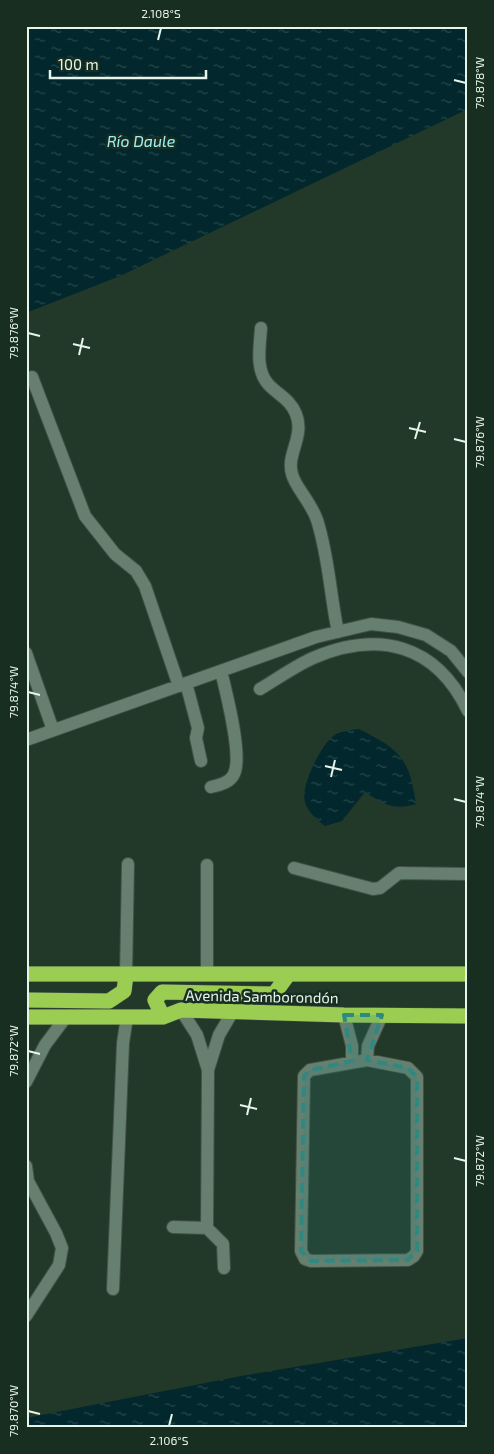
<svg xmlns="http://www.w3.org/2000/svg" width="494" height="1454" viewBox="0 0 494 1454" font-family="'Exo 2',sans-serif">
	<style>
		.water { fill: url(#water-ripples) }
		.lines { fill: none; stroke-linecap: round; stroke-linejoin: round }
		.minor-casing { stroke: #3f5246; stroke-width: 14 }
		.highway-casing { stroke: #3f5246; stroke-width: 16 }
		.minor { stroke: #677f6e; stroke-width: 12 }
		.highway { stroke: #9bcd52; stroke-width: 15 }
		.marked { fill: #2f8981; fill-opacity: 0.2; stroke: #2f8981; stroke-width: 4; stroke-dasharray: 10 6; stroke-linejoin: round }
		.ticks { fill: none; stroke: #e6f4ea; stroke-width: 2 }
		.labels { text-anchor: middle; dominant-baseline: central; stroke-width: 5; stroke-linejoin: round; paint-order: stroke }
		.street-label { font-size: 15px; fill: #e6f4ea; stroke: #182e20 }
		.water-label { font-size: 16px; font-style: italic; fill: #9feffa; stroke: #182e20 }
		.neatline { fill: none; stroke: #e6f4ea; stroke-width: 2 }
		.ticks-label { font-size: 12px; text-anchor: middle; fill: #e6f4ea }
	</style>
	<defs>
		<pattern id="water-ripples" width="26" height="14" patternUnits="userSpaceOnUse" patternTransform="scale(1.25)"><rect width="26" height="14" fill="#02282d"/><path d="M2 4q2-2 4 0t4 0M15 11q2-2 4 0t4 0" fill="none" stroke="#27484c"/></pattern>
	</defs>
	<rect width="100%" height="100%" fill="#223829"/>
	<path class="water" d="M26 26H468V109L120 276 26 313Z
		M359 729C400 750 409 757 416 804 393 811 384 804 365 792L342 821 325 826C317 820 308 812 305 802 300 786 322 742 336 734 343 731 352 730 359 729Z
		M468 1338V1428H26V1418L241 1376Z"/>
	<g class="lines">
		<g class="minor-casing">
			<path id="minor" d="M261 328C260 346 255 369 268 384 278 395 290 399 296 414 305 437 286 454 292 474 295 487 311 502 317 520 329 557 330 595 338 632
				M32 377 85 516 115 554 136 571 145 586 179 686
				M26 653 53 730
				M186 683 198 728 196 738 201 761
				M260 689C277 679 295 666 313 658 379 630 436 644 468 711
				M26 740 316 637 371 624 398 627 426 635 451 651 468 672
				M211 787C219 785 230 783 234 774 243 756 226 692 221 671
				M294 868 373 889 380 888 399 873 468 874
				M126 975 128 864
				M207 975V865
				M181 1010 197 1035 208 1070
				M344 1015 352 1046V1061
				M367 1060 408 1068 417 1077V1251L414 1256 408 1260 311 1261 305 1259 301 1251 304 1076 310 1070Z
				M367 1060 368 1046 382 1015
				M26 1082 45 1045 66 1017
				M26 1166 28 1181 56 1233 62 1248 59 1265 26 1316
				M173 1227 207 1228
				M224 1268 223 1244 207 1228 208 1070 219 1035 233 1011
				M113 1289 123 1043 127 1017"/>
		</g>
		<g class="highway-casing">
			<path id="highway" d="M26 974H468
				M26 1000 109 1001 124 991 126 975
				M26 1017H163L181 1010 344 1015 468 1016
				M163 1017 155 1000 162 992 274 994 288 975"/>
		</g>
		<use href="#minor" class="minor"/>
		<use href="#highway" class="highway"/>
	</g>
	<path class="marked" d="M344 1015H382L367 1060 408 1068 417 1077V1251L408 1260 311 1261 301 1251 304 1076 310 1070 352 1061Z"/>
	<path class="ticks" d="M158 40 161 28M454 80 466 83M28 333 40 336M73 344 90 348M79 355 83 338M409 428 426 432M415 439 420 422M454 439 466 442M28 692 40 695M325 766 342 770M331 777 335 760M454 799 466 802M28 1051 40 1054M240 1105 257 1109M247 1115 251 1098M454 1158 466 1161M28 1411 40 1414M169 1426 172 1414"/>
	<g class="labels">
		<g class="street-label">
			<text transform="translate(262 996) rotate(1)">Avenida Samborondón</text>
		</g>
		<g class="water-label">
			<text x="141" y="140">Río Daule</text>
		</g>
	</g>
	<rect width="494" height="1454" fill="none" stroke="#182e20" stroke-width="55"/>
	<path d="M50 70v8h156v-8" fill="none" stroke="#e6f4ea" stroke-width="2.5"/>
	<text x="58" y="70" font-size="15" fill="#e6f4ea" stroke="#182e20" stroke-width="4" paint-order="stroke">100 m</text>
	<rect x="28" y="28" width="438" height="1398" class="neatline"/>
	<g class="ticks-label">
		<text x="161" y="18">2.108°S</text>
		<text transform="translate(480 83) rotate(-90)" y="4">79.878°W</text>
		<text transform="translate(14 333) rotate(-90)" y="4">79.876°W</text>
		<text transform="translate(480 442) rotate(-90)" y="4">79.876°W</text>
		<text transform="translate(14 692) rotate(-90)" y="4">79.874°W</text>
		<text transform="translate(480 802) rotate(-90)" y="4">79.874°W</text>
		<text transform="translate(14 1051) rotate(-90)" y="4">79.872°W</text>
		<text transform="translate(480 1161) rotate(-90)" y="4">79.872°W</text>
		<text transform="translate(14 1411) rotate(-90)" y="4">79.870°W</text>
		<text x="169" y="1445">2.106°S</text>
	</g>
</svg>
